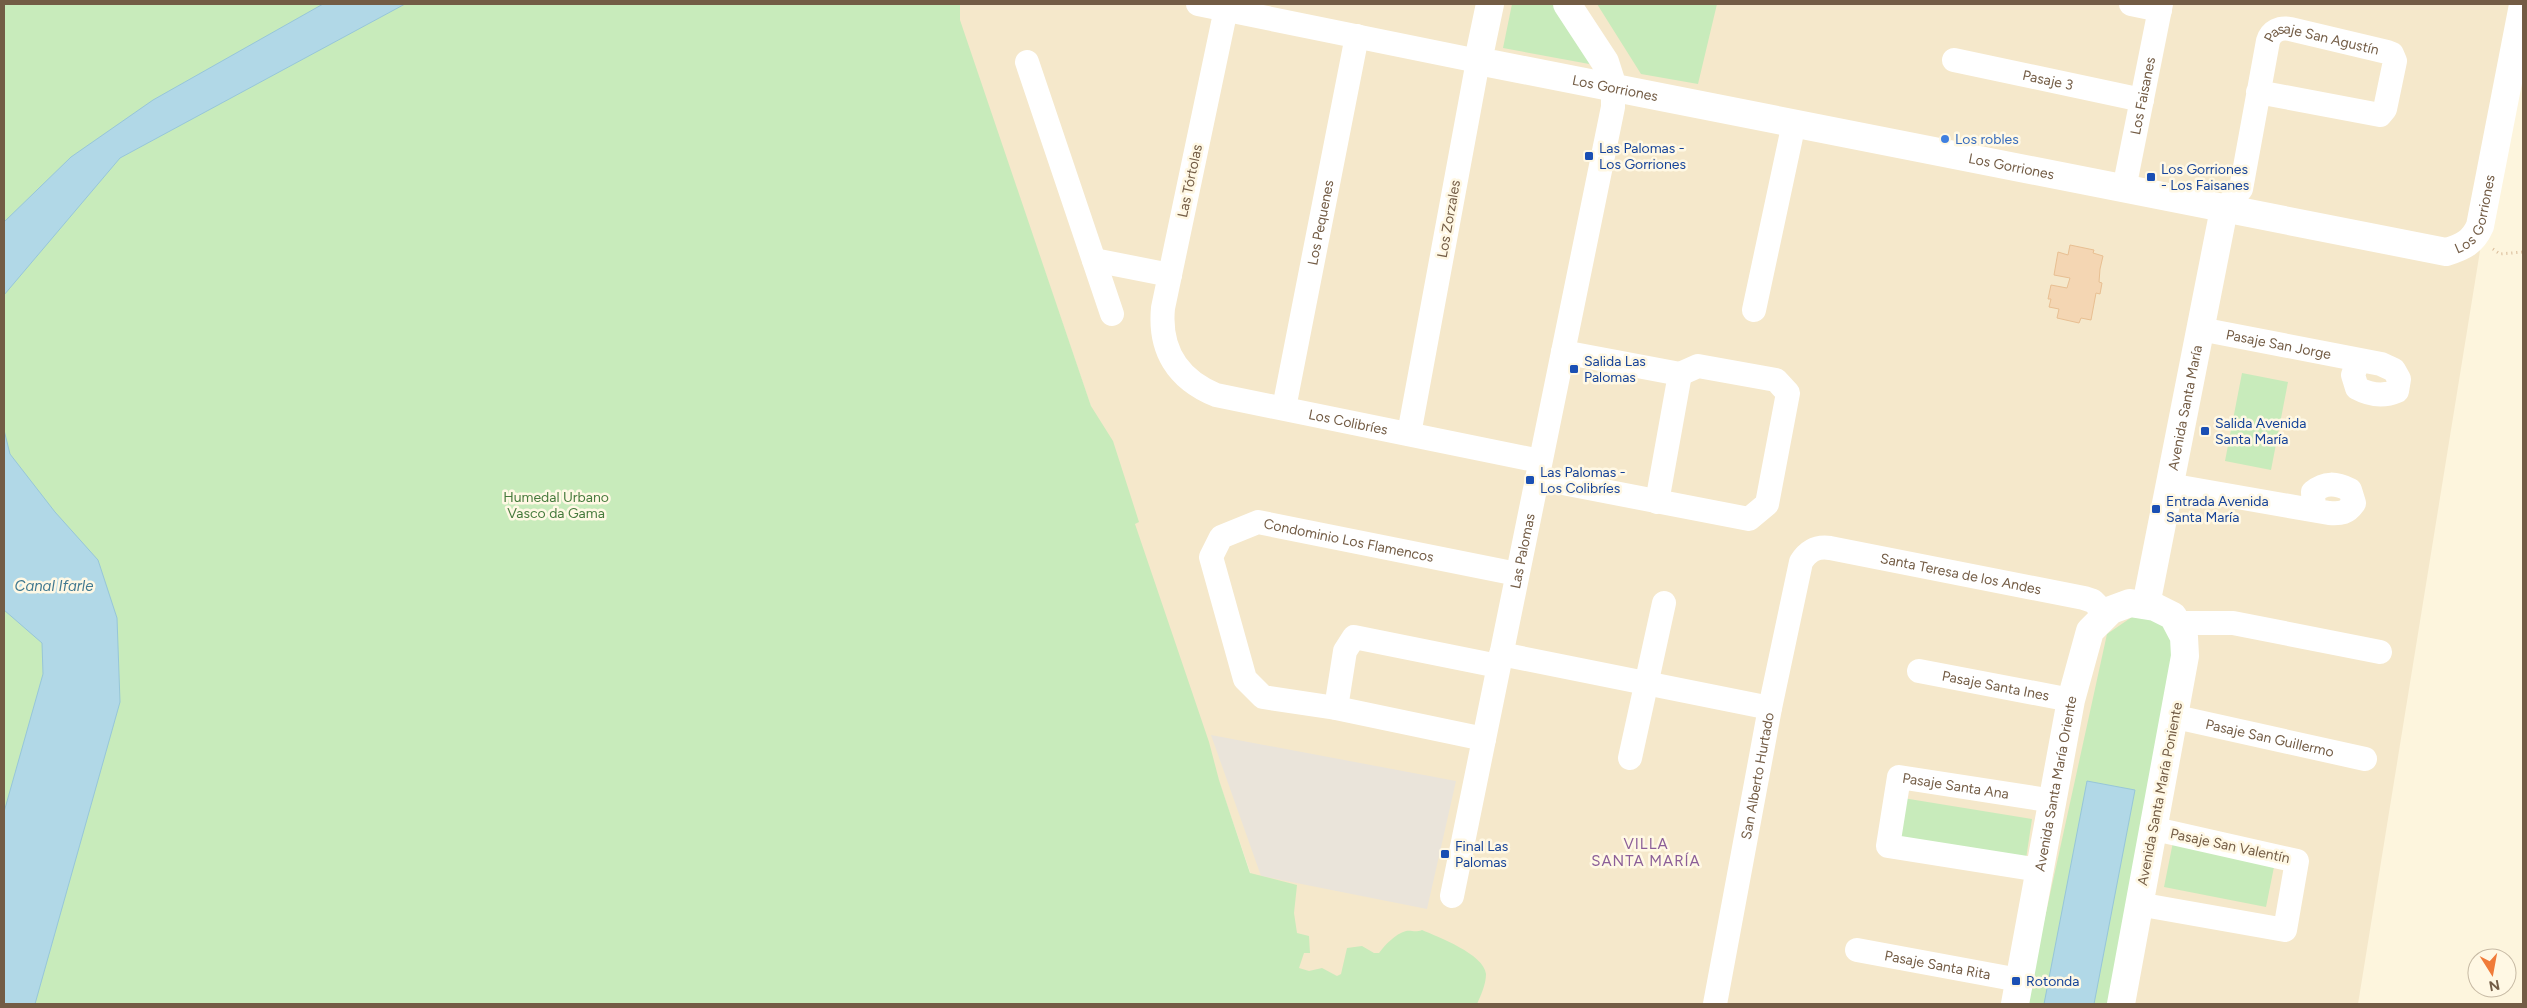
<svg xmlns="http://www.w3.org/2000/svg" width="2527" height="1008" viewBox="0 0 2527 1008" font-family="Figtree,sans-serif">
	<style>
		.residential { fill: #f5e8cb }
		.industrial { fill: #eae4da }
		.green { fill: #c8ebbb }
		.water { fill: #b1d8e7; stroke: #97c6d9 }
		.building { fill: #f4d6b3; stroke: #e8bf92 }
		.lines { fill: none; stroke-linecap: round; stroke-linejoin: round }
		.path { stroke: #d8b997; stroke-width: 3; stroke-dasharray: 1 4; stroke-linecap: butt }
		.street { stroke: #fff; stroke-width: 24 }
		.secondary { stroke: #fff; stroke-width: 28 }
		.shop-dot { fill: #3f7fe0; stroke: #fff8e4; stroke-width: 2 }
		.transit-dot { fill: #1a4fb4; stroke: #fff8e4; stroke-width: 2 }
		.labels { text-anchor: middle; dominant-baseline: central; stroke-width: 5; stroke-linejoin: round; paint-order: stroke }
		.street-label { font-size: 14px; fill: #735c45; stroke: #fff8e4 }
		.shop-label { font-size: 14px; fill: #366cbe; stroke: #fff8e4; text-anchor: start }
		.transit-label { font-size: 14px; fill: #164399; stroke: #fff8e4; text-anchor: start }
		.park-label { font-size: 14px; fill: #467a3c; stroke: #fff8e4 }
		.water-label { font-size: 15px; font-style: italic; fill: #407890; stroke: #fff8e4 }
		.neighbourhood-label { font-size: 15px; letter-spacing: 1px; fill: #8c5f98; stroke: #fff8e4 }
	</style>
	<rect width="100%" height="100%" fill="#fdf5dd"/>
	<path class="residential" d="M957 4H2520L2358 1004H1289L1263 910 976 70 955 17Z"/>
	<path class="industrial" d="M1211 735 1456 781 1427 909 1261 876Z"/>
	<path class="green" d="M4 4H960V20L1091 406 1113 441 1139 522 1135 524 1209 742 1219 780 1250 873 1297 885 1294 913 1297 933 1309 936 1310 953H1304L1299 968 1309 971 1322 968 1337 976 1341 974 1347 948 1362 946 1374 953H1379C1385 945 1395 934 1406 931 1412 930 1415 933 1422 930 1438 937 1484 954 1486 974 1486 984 1481 995 1477 1004H4Z
		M1512 4H1561L1600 66 1503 48Z
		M1597 4H1717L1698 84 1641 74Z
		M2242 373 2288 382 2271 470 2225 461Z
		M2132 617 2162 621 2175 649 2109 1004H2026L2107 634Z
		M1903 798 2032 819 2026 859 1897 838Z
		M2173 842 2275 862 2266 907 2164 887Z"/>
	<path class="water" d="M323 4H405L120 158 4 295V222L71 157 153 100Z
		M4 430 10 454 55 512 98 560 117 618 120 702 35 1004H4V812L43 674 42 643 4 610Z
		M2087 781 2135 790 2094 1004H2044Z"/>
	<path class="building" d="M2070 245 2094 250 2093 253 2103 256 2100 269 2099 282 2102 283 2100 294 2096 293 2091 320 2081 318 2079 323 2057 318 2059 309 2049 307 2051 299H2048L2051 285 2067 288 2070 278 2054 275 2058 252 2068 255Z"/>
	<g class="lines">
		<path class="path" d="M2493 249 2500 254 2523 252"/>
		<g class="street">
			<path d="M1198 4 1478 61 1409 434"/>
			<path id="s1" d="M1227 4 1163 308C1159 350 1177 379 1216 395L1540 461"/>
			<path d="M2131 4 2160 10"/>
			<path id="s2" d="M1954 60 2142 100"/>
			<path d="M1027 62 1112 314"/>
			<path id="s3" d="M2124 189 2161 4"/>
			<path id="s4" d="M2224 209 2241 189 2268 41C2271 31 2280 27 2290 29L2387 52 2392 54 2395 61 2385 109 2380 115 2258 92"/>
			<path d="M1094 260 1170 275"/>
			<path d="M1754 310 1794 123"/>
			<path id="s5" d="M2200 329 2381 364 2394 370 2399 379 2397 391C2383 397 2370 395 2357 388L2353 375 2358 361"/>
			<path d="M1563 352 1680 374"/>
			<path id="s6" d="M1284 408 1357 36"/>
			<path d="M1537 478 1749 519 1767 504 1788 393 1776 380 1698 366 1680 374"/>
			<path d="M2169 485 2329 513C2341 514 2347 513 2354 503L2350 490C2336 483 2325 482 2313 492L2314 510"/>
			<path d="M1657 502 1680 374"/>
			<path d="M2177 623H2233L2380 652"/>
			<path d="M1501 654 1770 708"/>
			<path id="s7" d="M1919 671 2071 700"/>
			<path d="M1336 708 1345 651 1354 637 1498 666"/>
			<path id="s8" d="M2176 717 2365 759"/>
			<path id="s9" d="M1484 739 1336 708 1263 697 1245 679 1211 557 1221 537 1258 522 1517 574"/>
			<path d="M1630 758 1664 603"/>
			<path id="s10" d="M2039 870 1888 846 1899 777 2054 801"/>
			<path id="s11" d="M1452 896 1613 107V87"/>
			<path d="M2138 904 2285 930 2297 861 2155 829"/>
			<path id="s12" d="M1857 950 2019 980"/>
			<path id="s13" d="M1715 1004 1770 708 1801 562C1808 551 1816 546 1830 548L2084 598 2093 601 2106 614"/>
		</g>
		<g class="secondary">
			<path id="s14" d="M1490 4 1478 61 2446 252C2463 247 2473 242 2480 226L2523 5"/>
			<path d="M1567 4 1605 62 1613 87"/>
			<path id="s15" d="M2146 605 2224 209"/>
			<path id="s16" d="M2015 1004 2071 700 2090 631 2111 610 2130 603 2155 607 2173 616 2184 637 2185 656 2121 1004"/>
		</g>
	</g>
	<circle class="shop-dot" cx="1945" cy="139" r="5"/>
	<g class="transit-dot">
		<rect x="1584" y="151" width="10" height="10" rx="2.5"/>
		<rect x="2146" y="172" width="10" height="10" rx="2.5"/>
		<rect x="1569" y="364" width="10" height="10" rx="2.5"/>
		<rect x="2200" y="426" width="10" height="10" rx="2.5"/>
		<rect x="1525" y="475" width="10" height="10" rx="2.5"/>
		<rect x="2151" y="504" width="10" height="10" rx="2.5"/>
		<rect x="1440" y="849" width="10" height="10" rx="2.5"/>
		<rect x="2011" y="976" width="10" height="10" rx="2.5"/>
	</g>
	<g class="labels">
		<g class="street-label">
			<text stroke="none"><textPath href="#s4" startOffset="236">Pasaje San Agustín</textPath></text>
			<text stroke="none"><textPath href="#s2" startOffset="96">Pasaje 3</textPath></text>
			<text stroke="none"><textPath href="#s14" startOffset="198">Los Gorriones</textPath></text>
			<text stroke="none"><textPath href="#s3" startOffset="95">Los Faisanes</textPath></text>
			<text stroke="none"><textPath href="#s14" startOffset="602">Los Gorriones</textPath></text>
			<text transform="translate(1190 181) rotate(-78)">Las Tórtolas</text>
			<text stroke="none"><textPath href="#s14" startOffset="1098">Los Gorriones</textPath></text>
			<text transform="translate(1449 219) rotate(-80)">Los Zorzales</text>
			<text stroke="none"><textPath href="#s6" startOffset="189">Los Pequenes</textPath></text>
			<text stroke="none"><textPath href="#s5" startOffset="80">Pasaje San Jorge</textPath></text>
			<text stroke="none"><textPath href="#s15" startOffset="201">Avenida Santa María</textPath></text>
			<text stroke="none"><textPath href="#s1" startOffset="556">Los Colibríes</textPath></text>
			<text stroke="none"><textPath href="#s9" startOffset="532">Condominio Los Flamencos</textPath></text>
			<text stroke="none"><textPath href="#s11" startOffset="352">Las Palomas</textPath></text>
			<text stroke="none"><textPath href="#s13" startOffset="618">Santa Teresa de los Andes</textPath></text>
			<text stroke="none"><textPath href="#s7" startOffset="78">Pasaje Santa Ines</textPath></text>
			<text stroke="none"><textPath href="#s8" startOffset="96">Pasaje San Guillermo</textPath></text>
			<text stroke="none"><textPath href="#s13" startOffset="232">San Alberto Hurtado</textPath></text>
			<text stroke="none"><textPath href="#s16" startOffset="224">Avenida Santa María Oriente</textPath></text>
			<text stroke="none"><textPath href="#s10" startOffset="280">Pasaje Santa Ana</textPath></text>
			<text transform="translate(2160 794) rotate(-79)">Avenida Santa María Poniente</text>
			<text transform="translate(2230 846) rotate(12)">Pasaje San Valentín</text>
			<text stroke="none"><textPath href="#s12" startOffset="82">Pasaje Santa Rita</textPath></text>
		</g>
		<g class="shop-label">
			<text x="1955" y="139">Los robles</text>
		</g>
		<g class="transit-label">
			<text x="1599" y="148">Las Palomas -<tspan x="1599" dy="16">Los Gorriones</tspan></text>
			<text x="2161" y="169">Los Gorriones<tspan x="2161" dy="16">- Los Faisanes</tspan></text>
			<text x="1584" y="361">Salida Las<tspan x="1584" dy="16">Palomas</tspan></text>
			<text x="2215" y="423">Salida Avenida<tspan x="2215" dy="16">Santa María</tspan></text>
			<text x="1540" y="472">Las Palomas -<tspan x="1540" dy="16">Los Colibríes</tspan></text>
			<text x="2166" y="501">Entrada Avenida<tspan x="2166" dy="16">Santa María</tspan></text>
			<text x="1455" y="846">Final Las<tspan x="1455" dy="16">Palomas</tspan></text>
			<text x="2026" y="981">Rotonda</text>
		</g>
		<g class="park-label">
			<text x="556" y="497">Humedal Urbano<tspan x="556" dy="16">Vasco da Gama</tspan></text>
		</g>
		<g class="water-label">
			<text x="54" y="586">Canal Ifarle</text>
		</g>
		<g class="neighbourhood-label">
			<text x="1646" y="844">VILLA<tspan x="1646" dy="17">SANTA MARÍA</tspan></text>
		</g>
	</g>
	<rect width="2527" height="1008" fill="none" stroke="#735c45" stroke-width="10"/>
	<g transform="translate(2492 973) rotate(169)"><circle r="24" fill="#fff8e4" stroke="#c7baa4"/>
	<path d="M0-4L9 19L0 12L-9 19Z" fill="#f07b39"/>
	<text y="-8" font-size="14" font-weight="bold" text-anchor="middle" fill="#735c45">N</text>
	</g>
</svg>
